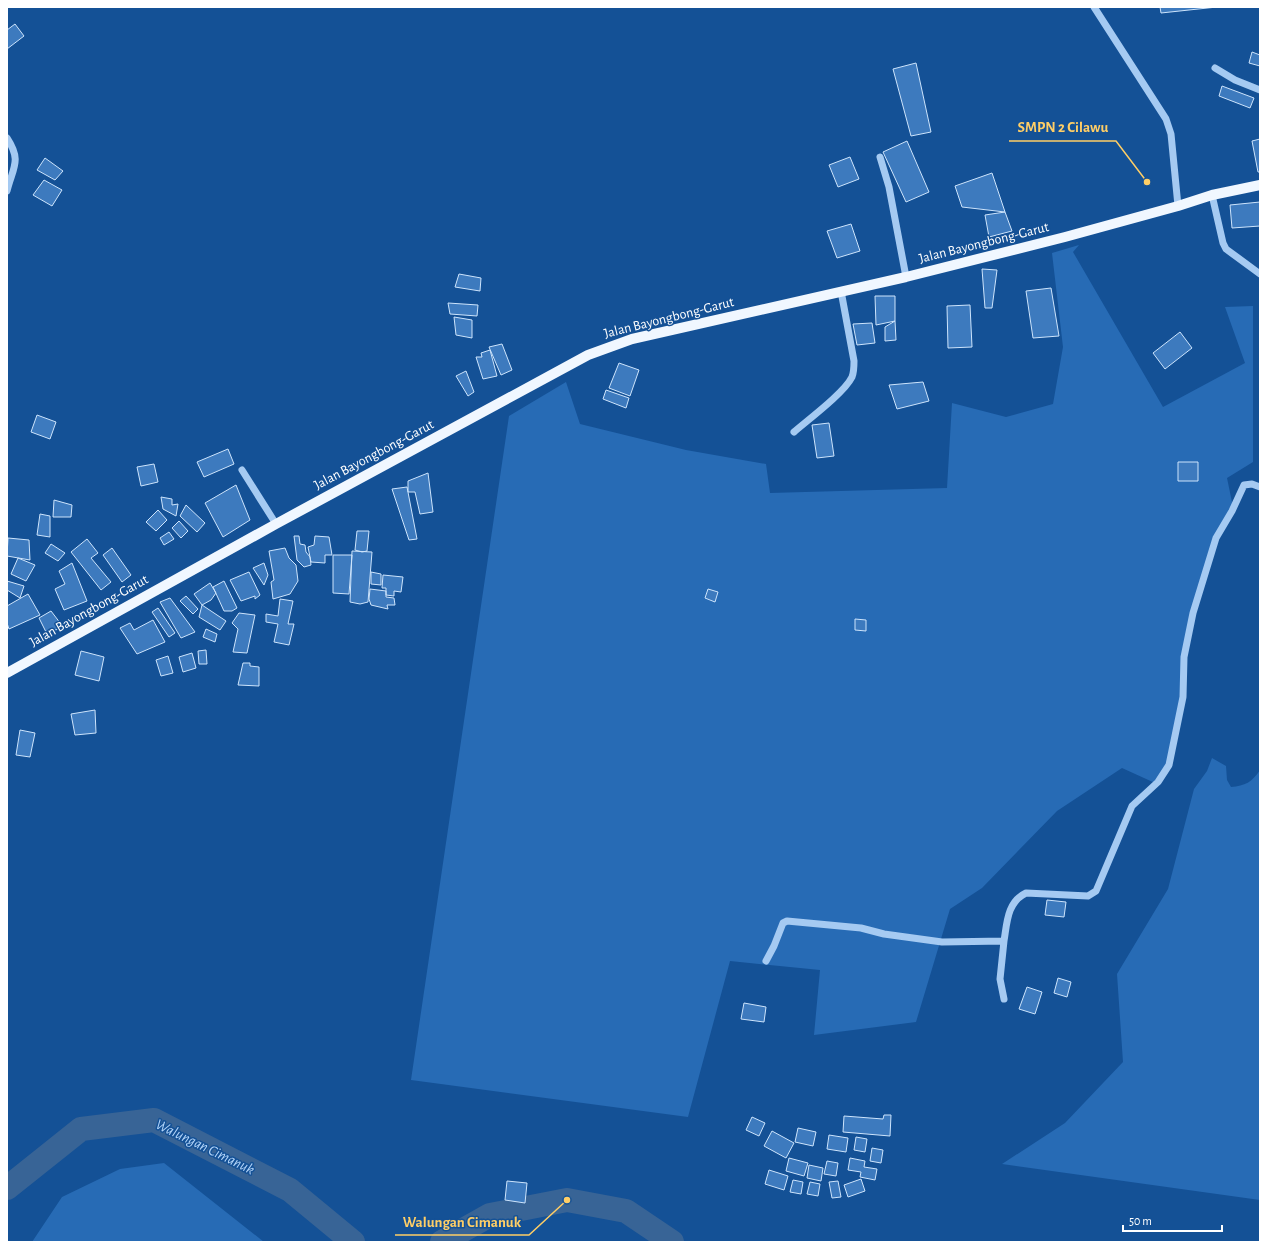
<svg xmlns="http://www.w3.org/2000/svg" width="1267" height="1249" viewBox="0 0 1267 1249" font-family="'Alegreya Sans',sans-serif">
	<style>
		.green { fill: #276bb5 }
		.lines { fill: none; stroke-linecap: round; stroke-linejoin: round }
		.river { stroke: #386496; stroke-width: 24 }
		.building { fill: #3d7abe; stroke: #cde4fc }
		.minor { stroke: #a5caf2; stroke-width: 7 }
		.major { stroke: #f0f7ff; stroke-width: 10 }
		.labels { text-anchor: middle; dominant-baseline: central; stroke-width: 3; stroke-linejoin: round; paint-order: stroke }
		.street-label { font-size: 14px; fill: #fff; stroke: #145196 }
		.water-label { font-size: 15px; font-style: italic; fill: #b2d4f9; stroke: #145196 }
		.leader { fill: none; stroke: #ffce66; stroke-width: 1.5 }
		.callout-dot { fill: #ffce66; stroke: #145196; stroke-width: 1.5 }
		.callout-label { font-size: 15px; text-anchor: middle; font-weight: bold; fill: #ffce66; stroke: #145196; stroke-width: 3; stroke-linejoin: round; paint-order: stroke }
	</style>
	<rect width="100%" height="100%" fill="#145196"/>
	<path class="green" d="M1079 245 1073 252 1163 407 1245 363 1225 307 1253 306V462L1227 478 1233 507 1225 521 1196 600 1180 698 1167 765 1155 783 1122 768 1057 811 982 888 950 909 916 1022 814 1035 820 970 730 961 688 1117 411 1080 509 416 566 382 580 424 686 450 766 464 770 493 947 488 952 403 1006 417 1053 404 1063 347 1052 253Z
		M1212 758 1226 766 1227 780 1231 787C1245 786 1252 782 1260 770V1200L1002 1164 1065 1123 1123 1062 1117 974 1168 889 1194 789 1207 771Z
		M164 1163 264 1242H32L62 1197 120 1169Z"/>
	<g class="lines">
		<path class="river" d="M7 1188 81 1129 154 1120 290 1190 353 1242
			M442 1242 490 1215 567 1200 626 1211 672 1242"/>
	</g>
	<path class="building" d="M1160 7H1217L1161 13Z
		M15 24 24 36 7 49V30Z
		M1252 52 1260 55V66L1249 63Z
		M916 63 931 132 911 136 893 69Z
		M1222 86 1254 98 1250 108 1219 96Z
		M1260 139V172H1258L1252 141Z
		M907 141 929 192 906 202 883 152Z
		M850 157 859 179 838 187 829 165Z
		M45 158 63 171 55 180 37 170Z
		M992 173 1005 212 962 207 955 186Z
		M44 180 62 190 52 206 33 195Z
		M1260 202V226L1232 228 1230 205Z
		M1005 212 1012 231 989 237 985 215Z
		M851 224 860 251 837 258 827 231Z
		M982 269 997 270 992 308H985Z
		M459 274 481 278 480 291 455 287Z
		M1051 288 1059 336 1033 338 1026 291Z
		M875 296H895V321L876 325Z
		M448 303 478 305 477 316 450 314Z
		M970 305 972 347 948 348 947 306Z
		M454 317 472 320V338L456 335Z
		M895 321 896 340 885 341V327Z
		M872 323 875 343 857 345 853 324Z
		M1180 332 1192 348 1165 369 1153 353Z
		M502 344 512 370 501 375 489 347Z
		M490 350 497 376 483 379 476 357H482L481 353Z
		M619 363 639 370 630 396 609 388Z
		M466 371 474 392 468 396 456 376Z
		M923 382 929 401 897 409 889 385Z
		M606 390 629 398 626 408 603 399Z
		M37 415 56 422 50 439 31 432Z
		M829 423 834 456 817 458 812 425Z
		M228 449 234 464 204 477 197 462Z
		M1178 462H1198V481H1178Z
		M154 464 158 482 141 486 137 467Z
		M428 473 433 512 420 514 415 492H408V481Z
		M236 485 250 520 223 537 205 503Z
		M407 487 417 539 409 540 392 489Z
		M161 497 172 499V505L178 504 176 516 163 509Z
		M54 500 72 505 71 517H53Z
		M186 505 205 523 197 532 180 516Z
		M158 510 167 520 156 531 146 522Z
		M40 514 50 516V537L37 535Z
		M179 521 188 531 181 538 172 528Z
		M357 531H369L367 551 362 552 355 550Z
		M169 532 174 539 164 545 160 538Z
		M294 536H299L300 544 305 545 306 552 310 557 311 565 304 567 297 560Z
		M315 536 329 537 332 555H325V563L311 562 308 547 314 545Z
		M8 538 29 540 30 560 7 556Z
		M87 539 98 553 91 558 111 582 101 590 71 552Z
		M51 544 65 553 58 561 45 553Z
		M112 548 131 575 122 582 103 555Z
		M285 548 289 558 296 565 298 581 290 594 273 599 271 582 274 580 269 551Z
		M352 551 372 552 368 602 360 604 350 602Z
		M333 555H352L349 594 333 593Z
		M18 558 35 565 26 581 11 574Z
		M72 563 87 601 64 610 55 589 65 584 59 571Z
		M264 563 268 575 264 585 253 568Z
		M249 572 260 595 255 599V596L241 601 230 580Z
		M371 572 381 574V585L371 584Z
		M383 575 403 577 401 592 394 591V596L386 595V588H382Z
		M7 581 24 586 20 598 7 590Z
		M224 581 237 608 232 611H224L213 587Z
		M210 583 216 593 211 600 202 605 194 594Z
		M370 589 386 591V597L394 598 395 605H387L388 609 371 605 369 599Z
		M708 589 718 592 715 602 705 598Z
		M28 594 40 615 9 629 7 623V606Z
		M186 596 198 609 193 614 180 601Z
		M170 598 195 632 181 638 160 602Z
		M280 599 293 601 288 624H294L289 645 274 642 278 624 266 622V614L278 616Z
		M202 605 226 621 220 630 199 617Z
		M158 608 175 633 169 637 152 612Z
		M51 611 64 628 46 632 39 618Z
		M239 613 255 615 247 653 233 652 238 629 232 623Z
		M855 619 866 620V631L855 630Z
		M153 620 165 642 137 654 120 628 130 623 134 630Z
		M206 629 217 634 215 642 203 637Z
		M206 650 207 664H199L198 651Z
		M81 651 104 657 99 681 75 675Z
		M192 653 196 668 183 672 179 657Z
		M168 656 173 673 161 676 156 660Z
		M243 663H250V666L259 667V686L238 685Z
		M95 710 96 733 75 735 71 714Z
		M20 730 35 733 30 757 16 755Z
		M1047 900 1066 902 1064 917 1045 915Z
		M1058 978 1071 982 1067 997 1054 993Z
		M1027 987 1042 992 1035 1014 1019 1009Z
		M744 1003 766 1007 764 1022 741 1019Z
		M884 1115H891L890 1136 843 1132 844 1116 883 1119Z
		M752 1117 765 1123 759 1136 746 1130Z
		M798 1128 816 1132 813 1146 795 1142Z
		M772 1131 794 1143 786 1158 764 1146Z
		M829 1135 848 1138 846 1152 827 1149Z
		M856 1137 867 1139 865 1152 854 1150Z
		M872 1148 883 1150 881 1163 870 1161Z
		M789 1158 808 1163 804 1176 786 1171Z
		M850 1158 865 1161 864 1167 877 1169 875 1180 860 1177 861 1172 848 1170Z
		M827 1161 838 1163 836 1176 824 1174Z
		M809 1165 823 1168 821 1181 807 1178Z
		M769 1170 788 1176 784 1190 765 1184Z
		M861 1179 865 1191 848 1197 844 1185Z
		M793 1180 803 1182 801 1194 790 1192Z
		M507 1181 527 1183 525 1203 505 1200Z
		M838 1181 841 1197 832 1198 829 1182Z
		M810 1182 820 1184 818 1196 807 1194Z"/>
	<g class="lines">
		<path class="minor" d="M1094 7 1166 119 1171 134 1178 206
			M1215 68 1235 80 1260 90
			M7 138C22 161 13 167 7 191
			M880 157 889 187 906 277
			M1212 195 1223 243 1226 249 1260 274
			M794 432C809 419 844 393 852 377 854 372 854 367 854 361L841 291
			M242 470 276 524
			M1004 941 1000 979 1004 999
			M766 961 774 946 783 923 787 921 861 928 884 934 942 942 1004 941C1007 923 1007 902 1026 893L1088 896 1096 891 1132 806 1158 782 1169 765 1183 697 1184 657 1193 613 1216 538 1232 511 1244 485 1252 484 1260 487"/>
		<path class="major" d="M7 673 276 524 588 355 632 339 906 277 1065 237 1178 206 1212 195 1260 185"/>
	</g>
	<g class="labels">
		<g class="street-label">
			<text transform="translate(984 243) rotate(-14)">Jalan Bayongbong-Garut</text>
			<text transform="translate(669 318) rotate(-14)">Jalan Bayongbong-Garut</text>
			<text transform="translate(374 455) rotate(-28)">Jalan Bayongbong-Garut</text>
			<text transform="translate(89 611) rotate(-29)">Jalan Bayongbong-Garut</text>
		</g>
		<g class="water-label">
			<text transform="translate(205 1147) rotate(26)">Walungan Cimanuk</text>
		</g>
	</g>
	<path class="leader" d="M1147 182L1116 141H1009M567 1200L529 1235H395"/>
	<g class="callout-dot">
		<circle cx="1147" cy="182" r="4"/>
		<circle cx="567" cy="1200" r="4"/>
	</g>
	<g class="callout-label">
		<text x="1063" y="132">SMPN 2 Cilawu</text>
		<text x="462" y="1227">Walungan Cimanuk</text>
	</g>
	<rect width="1267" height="1249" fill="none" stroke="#ffffff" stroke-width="16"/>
	<path d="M1123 1225v6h99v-6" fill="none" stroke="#ffffff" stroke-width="2"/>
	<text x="1129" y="1225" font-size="12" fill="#ffffff" stroke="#145196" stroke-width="3" paint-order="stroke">50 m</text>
</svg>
